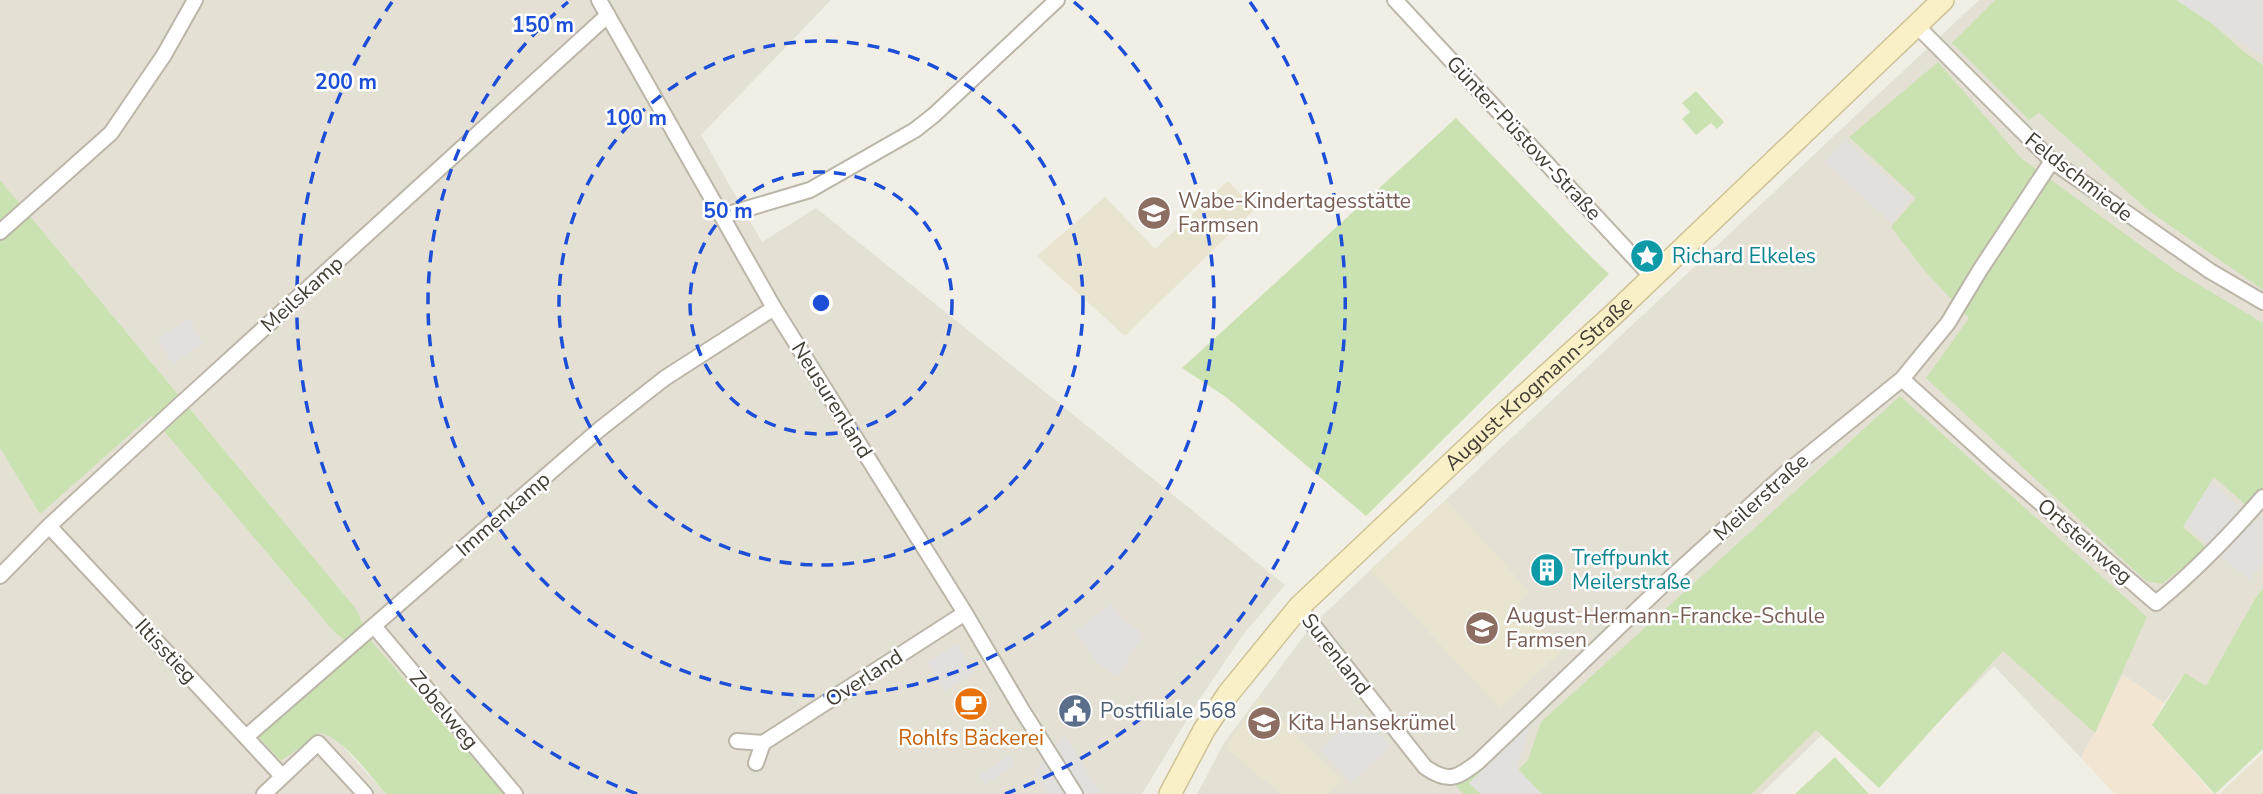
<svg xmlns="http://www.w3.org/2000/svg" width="2263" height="794" viewBox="0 0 2263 794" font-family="'Nunito Sans',sans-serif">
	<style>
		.residential { fill: #e5e0d4 }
		.commercial { fill: #f2e6d2 }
		.education { fill: #e9e4d0 }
		.green { fill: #cae2b1 }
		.parking { fill: #e2e0dd }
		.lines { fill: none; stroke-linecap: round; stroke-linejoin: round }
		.minor-casing { stroke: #bcb6a9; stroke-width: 18 }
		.secondary-casing { stroke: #cec298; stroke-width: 24 }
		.minor { stroke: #fff; stroke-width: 14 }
		.secondary { stroke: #faf0c7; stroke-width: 21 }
		.ring { fill: none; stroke: #1d4ed8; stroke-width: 3.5; stroke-dasharray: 12 9 }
		.labels { text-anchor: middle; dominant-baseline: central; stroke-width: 5; stroke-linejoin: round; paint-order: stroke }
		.street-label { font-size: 21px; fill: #433e35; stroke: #fff }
		.education-label { font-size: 21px; fill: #785e54; stroke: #fff; text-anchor: start }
		.culture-label { font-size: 21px; fill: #0d838f; stroke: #fff; text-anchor: start }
		.service-label { font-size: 21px; fill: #4e5e75; stroke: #fff; text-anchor: start }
		.food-label { font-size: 21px; fill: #c56008; stroke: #fff }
		.centre { fill: #1d4ed8; stroke: #fff; stroke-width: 3.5 }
		.ring-label { font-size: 21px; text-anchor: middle; font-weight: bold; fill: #1d4ed8; stroke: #fff; stroke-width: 5; stroke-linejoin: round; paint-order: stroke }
	</style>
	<rect width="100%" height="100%" fill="#f1eee5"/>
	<path class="residential" d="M0 0H830V1L701 135 762 242 816 208 1285 585 1242 636 1201 697 1142 794H504L368 637 357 610 0 180Z
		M1979 0H2263V588L2256 597 2206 687 2185 673 2164 703 2123 675 2081 758 1994 666 1924 736 1874 684 1761 794H1197L1224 743 1312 625Z
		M151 416 334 632 352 646 311 738 320 733 327 734 339 742 386 794H0V448L40 513Z"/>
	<path class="commercial" d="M2123 675 2164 703 2152 725 2213 794H2115L2081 758Z"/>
	<path class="education" d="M1228 181 1255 209 1125 336 1037 256 1105 197 1155 249Z
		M1446 500 1530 592 1518 604 1561 652 1500 708 1370 570Z
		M1259 697 1343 781 1328 794H1281L1226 748Z
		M2263 753V794H2219Z"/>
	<path class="green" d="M1995 0H2186L2243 51 2263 65V290L2149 211 2039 113 2029 120 1952 43Z
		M1938 62 2021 158 2176 271 2263 323V506L2257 515 2214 477 2183 527 2207 548 2162 584 2146 581 1926 378 1969 318 1924 270 1891 227 1916 198 1849 137Z
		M1696 91 1724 122 1717 129 1711 123 1696 135 1682 119 1690 112 1682 103Z
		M1456 118 1583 249 1609 274 1366 516 1226 397 1182 368Z
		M0 180 357 610 368 637 504 794H386C370 776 344 738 320 733L281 761 257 735 352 646 334 632 151 416 40 514 0 448Z
		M1900 396 2147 617 2095 733 2003 651 1879 788 1816 730 1752 794H1463L1454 783 1482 762 1505 784 1528 760 1541 722Z
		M2263 588V749L2215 794 2152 725 2185 673 2206 686 2256 597Z
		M1835 757 1869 794H1795Z"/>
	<path class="parking" d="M2176 0H2261L2263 2V57Z
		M1845 140 1912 198 1892 223 1824 162Z
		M189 318 203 343 173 364 157 339Z
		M2212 481 2256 523 2263 515V564L2249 580 2185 524Z
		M1110 604 1125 621 1143 634 1118 677 1097 662 1074 632Z
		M957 643 975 673 945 691 927 662Z
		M1360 713 1391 747 1351 783 1320 749Z
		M1531 723 1517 768 1542 794H1480L1469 783Z
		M1064 733 1101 794H1084L1055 746Z
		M1010 755 1016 765 985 785 979 775Z
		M1044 760 1064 794H1048L1035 772Z"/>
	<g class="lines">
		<g class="minor-casing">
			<path id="minor" d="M599 0 774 308 965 613 1022 710 1075 794
				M1395 0 1652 277
				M1916 25 2052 161 2210 271 2263 302
				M722 216 810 190 915 130 934 115 1057 0
				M0 232 111 133 164 55 195 0
				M1902 379 1999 467 2156 603C2195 571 2230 535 2263 497
				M49 526 282 776
				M0 576 49 526 172 412 608 15
				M1299 607 1425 767C1448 783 1456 779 1478 762L1666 582 1786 473 1902 379 1948 323 1980 270 2052 161
				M374 626 515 794
				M246 737 600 429 665 378 774 308
				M737 741 763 743 965 613
				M756 763 763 743
				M264 794 318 743 365 794"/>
		</g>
		<g class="secondary-casing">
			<g id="secondary">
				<path id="s1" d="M1170 794 1204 730 1228 694 1299 607 1495 422 1613 315 1943 0"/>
			</g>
		</g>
		<use href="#minor" class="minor"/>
		<use href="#secondary" class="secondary"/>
	</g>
	<g class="ring">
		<circle cx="821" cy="303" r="131"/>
		<circle cx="821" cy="303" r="262"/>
		<path d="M1074 2A393 393 0 1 1 568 2"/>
		<path d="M637 794A524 524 0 0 1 392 2M1250 2A524 524 0 0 1 1005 794"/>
	</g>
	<defs>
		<g id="school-disc" transform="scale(1.75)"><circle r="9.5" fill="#8d6e63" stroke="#fff"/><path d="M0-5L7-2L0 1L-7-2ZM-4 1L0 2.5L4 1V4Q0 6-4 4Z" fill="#fff"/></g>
		<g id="sight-disc" transform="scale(1.75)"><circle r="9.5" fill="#0f9aa8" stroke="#fff"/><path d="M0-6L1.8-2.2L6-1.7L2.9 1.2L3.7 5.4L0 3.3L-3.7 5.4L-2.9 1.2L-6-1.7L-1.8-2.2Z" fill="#fff"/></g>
		<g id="building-disc" transform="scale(1.75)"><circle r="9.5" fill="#0f9aa8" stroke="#fff"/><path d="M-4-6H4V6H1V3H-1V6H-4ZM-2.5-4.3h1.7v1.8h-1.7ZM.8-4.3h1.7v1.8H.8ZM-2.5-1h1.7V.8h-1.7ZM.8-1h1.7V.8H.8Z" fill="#fff"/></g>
		<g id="cafe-disc" transform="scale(1.75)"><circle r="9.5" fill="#e8710a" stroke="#fff"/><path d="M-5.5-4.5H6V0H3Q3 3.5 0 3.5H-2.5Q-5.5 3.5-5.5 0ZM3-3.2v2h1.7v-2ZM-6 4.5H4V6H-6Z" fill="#fff"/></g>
		<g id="civic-disc" transform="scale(1.75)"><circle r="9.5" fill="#5c6f8a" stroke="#fff"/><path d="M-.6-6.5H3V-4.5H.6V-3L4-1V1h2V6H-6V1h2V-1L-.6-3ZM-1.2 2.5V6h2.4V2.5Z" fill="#fff"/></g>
	</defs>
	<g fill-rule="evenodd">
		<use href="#school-disc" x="1154" y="213"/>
		<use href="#sight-disc" x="1647" y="256"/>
		<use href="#building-disc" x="1547" y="570"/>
		<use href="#school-disc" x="1482" y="628"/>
		<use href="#cafe-disc" x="971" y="704"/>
		<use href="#civic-disc" x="1075" y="711"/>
		<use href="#school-disc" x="1264" y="723"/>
	</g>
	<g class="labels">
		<g class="street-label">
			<text transform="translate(1524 138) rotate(47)">Günter-Püstow-Straße</text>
			<text transform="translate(2079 177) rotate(38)">Feldschmiede</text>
			<text transform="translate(302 294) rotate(-42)">Meilskamp</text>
			<text stroke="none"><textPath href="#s1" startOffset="556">August-Krogmann-Straße</textPath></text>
			<text transform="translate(832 400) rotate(58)">Neusurenland</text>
			<text transform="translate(1761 497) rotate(-42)">Meilerstraße</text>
			<text transform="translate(503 514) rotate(-41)">Immenkamp</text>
			<text transform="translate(2085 541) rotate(41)">Ortsteinweg</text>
			<text transform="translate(166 651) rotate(47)">Iltisstieg</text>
			<text transform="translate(1336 654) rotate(52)">Surenland</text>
			<text transform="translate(864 678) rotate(-33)">Overland</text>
			<text transform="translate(444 710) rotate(50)">Zobelweg</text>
		</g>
		<g class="education-label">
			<text x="1178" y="201">Wabe-Kindertagesstätte<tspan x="1178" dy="24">Farmsen</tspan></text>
			<text x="1506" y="616">August-Hermann-Francke-Schule<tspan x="1506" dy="24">Farmsen</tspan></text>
			<text x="1288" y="723">Kita Hansekrümel</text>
		</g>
		<g class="culture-label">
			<text x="1672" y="256">Richard Elkeles</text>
			<text x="1572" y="558">Treffpunkt<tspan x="1572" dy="24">Meilerstraße</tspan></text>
		</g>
		<g class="service-label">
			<text x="1100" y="711">Postfiliale 568</text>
		</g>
		<g class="food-label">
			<text x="971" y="738">Rohlfs Bäckerei</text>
		</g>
	</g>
	<circle cx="821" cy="303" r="10" class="centre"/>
	<g class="ring-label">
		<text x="543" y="32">150 m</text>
		<text x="346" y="89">200 m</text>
		<text x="636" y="125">100 m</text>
		<text x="728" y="218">50 m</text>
	</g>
</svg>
